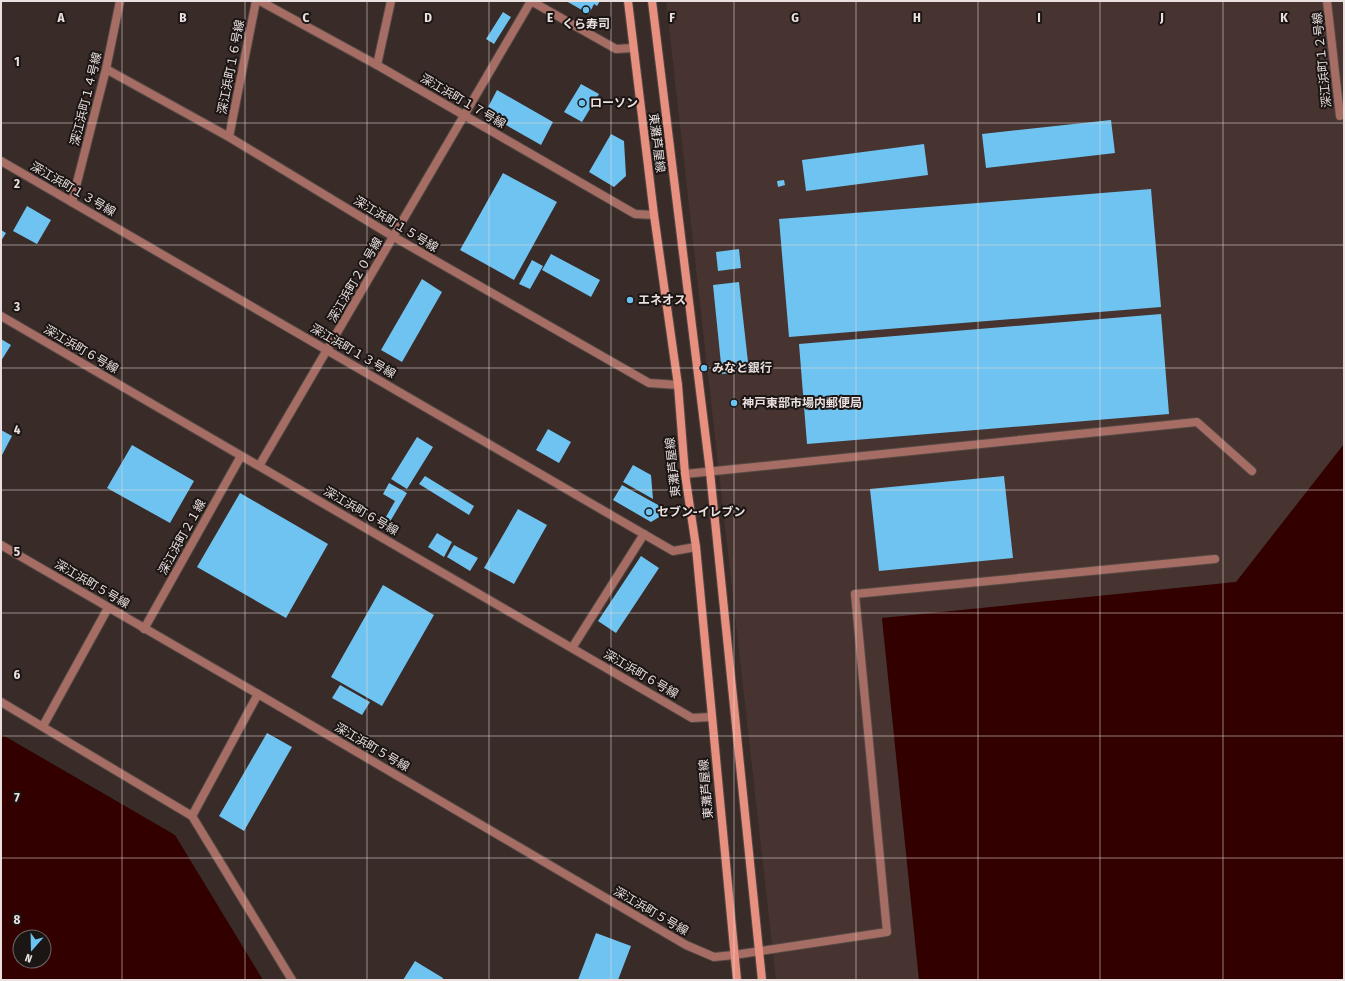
<svg xmlns="http://www.w3.org/2000/svg" width="1345" height="981" viewBox="0 0 1345 981" font-family="'Fira Sans Condensed','Noto Sans JP',sans-serif">
	<style>
		.built { fill: #473430 }
		.water { fill: #300; fill-rule: evenodd }
		.building { fill: #6fc3f0 }
		.lines { fill: none; stroke-linecap: round; stroke-linejoin: round }
		.minor-casing { stroke: #544845; stroke-width: 10 }
		.tertiary-casing { stroke: #544845; stroke-width: 10 }
		.secondary-casing { stroke: #544845; stroke-width: 10 }
		.minor { stroke: #a56d63; stroke-width: 8 }
		.tertiary { stroke: #a56d63; stroke-width: 8 }
		.secondary { stroke: #e8907f; stroke-width: 8 }
		.grid { fill: none; stroke: #e9e0df; stroke-width: 1; stroke-opacity: 0.55 }
		.poi-dot { fill: #6ac3f1; stroke: #1b1514; stroke-width: 1.5 }
		.labels { text-anchor: middle; dominant-baseline: central; stroke-width: 4; stroke-linejoin: round; paint-order: stroke }
		.poi-label { font-size: 12px; font-weight: bold; fill: #e9e0df; stroke: #1b1514; text-anchor: start }
		.street-label { font-size: 12px; fill: #e9e0df; stroke: #1b1514 }
		.grid-label { font-size: 13px; text-anchor: middle; font-weight: bold; fill: #e9e0df; stroke: #1b1514; stroke-width: 4; stroke-linejoin: round; paint-order: stroke }
	</style>
	<rect width="100%" height="100%" fill="#382b28"/>
	<path class="built" d="M666 1H1344V444L1236 582 882 619 919 980H776Z"/>
	<path class="water" d="M1344 444V980H919L882 618 1236 582Z
		M1 734 175 835 263 980H1ZM20 937H44V961H20Z"/>
	<path class="building" d="M566 1H600L597 6 594 4 589 14Z
		M503 12 511 17 494 44 486 39Z
		M581 84 599 94 582 122 564 112Z
		M497 90 553 122 541 145 485 113Z
		M1111 120 1115 153 986 168 982 134Z
		M611 134 624 141 626 176 614 187 589 172Z
		M924 144 928 175 806 191 802 160Z
		M503 173 557 202 514 280 460 250Z
		M784 180 785 185 778 187 777 181Z
		M1151 189 1161 307 789 337 779 219Z
		M27 206 51 220 37 244 13 231Z
		M1 230 6 233 1 241Z
		M739 249 741 268 718 271 716 252Z
		M551 254 600 280 591 297 542 270Z
		M532 260 543 266 530 289 519 284Z
		M422 279 442 292 402 362 381 350Z
		M739 282 749 371 722 374 713 285Z
		M1161 314 1169 414 807 444 799 344Z
		M1 339 11 345 1 361Z
		M548 429 571 442 559 463 536 450Z
		M1 430 12 436 1 457Z
		M417 437 433 447 407 489 391 479Z
		M132 445 194 481 170 523 107 488Z
		M633 465 651 475 653 499 623 482Z
		M425 476 474 506 469 515 419 484Z
		M1004 476 1013 558 879 571 870 489Z
		M389 483 407 493 388 525 383 522 395 501 383 494Z
		M622 485 669 511 651 522 613 500Z
		M240 493 328 544 286 618 197 567Z
		M518 509 547 525 514 584 484 568Z
		M437 533 452 542 444 557 428 547Z
		M454 545 478 558 470 571 447 557Z
		M641 556 659 568 616 633 598 621Z
		M383 585 434 615 382 706 331 677Z
		M340 685 370 702 362 715 332 698Z
		M267 733 292 747 244 831 219 816Z
		M596 933 631 946 618 980H578Z
		M415 961 443 978 442 980H403Z"/>
	<g class="lines">
		<g class="minor-casing">
			<path id="minor" d="M531 1 616 49 633 48
				M1327 1 1340 116
				M377 65 391 1
				M106 69 229 137 394 237 649 383 678 385
				M229 137 256 1
				M72 202 106 69 120 1
				M1 316 692 718 711 717
				M259 466 531 1
				M685 474 1197 422 1252 471
				M144 629 241 456
				M572 648 644 534
				M1 702 192 816 292 980
				M43 726 108 608
				M192 816 258 694
				M734 955 887 932 855 594 1215 559"/>
		</g>
		<g class="tertiary-casing">
			<path id="tertiary" d="M260 1 377 65 635 214 654 215
				M1 161 673 551 696 547
				M1 545 258 694 686 945 714 957 734 955"/>
		</g>
		<g class="secondary-casing">
			<path id="secondary" d="M628 1 654 215 678 385 685 474 696 547 737 980
				M652 1 710 472 762 980"/>
		</g>
		<use href="#minor" class="minor"/>
		<use href="#tertiary" class="tertiary"/>
		<use href="#secondary" class="secondary"/>
	</g>
	<path class="grid" d="M122 1V980M245 1V980M367 1V980M489 1V980M611 1V980M734 1V980M856 1V980M978 1V980M1100 1V980M1223 1V980M1 123H1344M1 245H1344M1 368H1344M1 490H1344M1 613H1344M1 736H1344M1 858H1344"/>
	<g class="poi-dot">
		<circle cx="586" cy="10" r="4"/>
		<circle cx="582" cy="103" r="4"/>
		<circle cx="630" cy="300" r="4"/>
		<circle cx="704" cy="368" r="4"/>
		<circle cx="734" cy="403" r="4"/>
		<circle cx="649" cy="512" r="4"/>
	</g>
	<g class="labels">
		<g class="poi-label">
			<text x="586" y="24" text-anchor="middle">くら寿司</text>
			<text x="590" y="103">ローソン</text>
			<text x="638" y="300">エネオス</text>
			<text x="712" y="368">みなと銀行</text>
			<text x="742" y="403">神戸東部市場内郵便局</text>
			<text x="657" y="512">セブン-イレブン</text>
		</g>
		<g class="street-label">
			<text transform="translate(1322 60) rotate(-96)">深江浜町１２号線</text>
			<text transform="translate(231 67) rotate(-79)">深江浜町１６号線</text>
			<text transform="translate(86 99) rotate(-76)">深江浜町１４号線</text>
			<text transform="translate(463 101) rotate(30)">深江浜町１７号線</text>
			<text transform="translate(657 143) rotate(83)">東灘芦屋線</text>
			<text transform="translate(73 189) rotate(30)">深江浜町１３号線</text>
			<text transform="translate(396 224) rotate(31)">深江浜町１５号線</text>
			<text transform="translate(355 280) rotate(-60)">深江浜町２０号線</text>
			<text transform="translate(81 349) rotate(30)">深江浜町６号線</text>
			<text transform="translate(353 351) rotate(30)">深江浜町１３号線</text>
			<text transform="translate(673 467) rotate(-96)">東灘芦屋線</text>
			<text transform="translate(361 511) rotate(30)">深江浜町６号線</text>
			<text transform="translate(182 537) rotate(-61)">深江浜町２１線</text>
			<text transform="translate(92 584) rotate(30)">深江浜町５号線</text>
			<text transform="translate(641 674) rotate(30)">深江浜町６号線</text>
			<text transform="translate(372 747) rotate(30)">深江浜町５号線</text>
			<text transform="translate(706 789) rotate(-95)">東灘芦屋線</text>
			<text transform="translate(651 911) rotate(30)">深江浜町５号線</text>
		</g>
	</g>
	<g class="grid-label">
		<text x="61" y="22">A</text>
		<text x="183" y="22">B</text>
		<text x="306" y="22">C</text>
		<text x="428" y="22">D</text>
		<text x="550" y="22">E</text>
		<text x="672" y="22">F</text>
		<text x="795" y="22">G</text>
		<text x="917" y="22">H</text>
		<text x="1039" y="22">I</text>
		<text x="1162" y="22">J</text>
		<text x="1284" y="22">K</text>
		<text x="17" y="66">1</text>
		<text x="17" y="188">2</text>
		<text x="17" y="311">3</text>
		<text x="17" y="434">4</text>
		<text x="17" y="556">5</text>
		<text x="17" y="679">6</text>
		<text x="17" y="802">7</text>
		<text x="17" y="924">8</text>
	</g>
	<rect width="1345" height="981" fill="none" stroke="#e9e0df" stroke-width="4"/>
	<g transform="translate(32 949) rotate(200)"><circle r="19" fill="#1b1514" stroke="#6d6665"/>
	<path d="M0-3L7 15L0 10L-7 15Z" fill="#6ac3f1"/>
	<text y="-6" font-size="11" font-weight="bold" text-anchor="middle" fill="#e9e0df">N</text>
	</g>
</svg>
